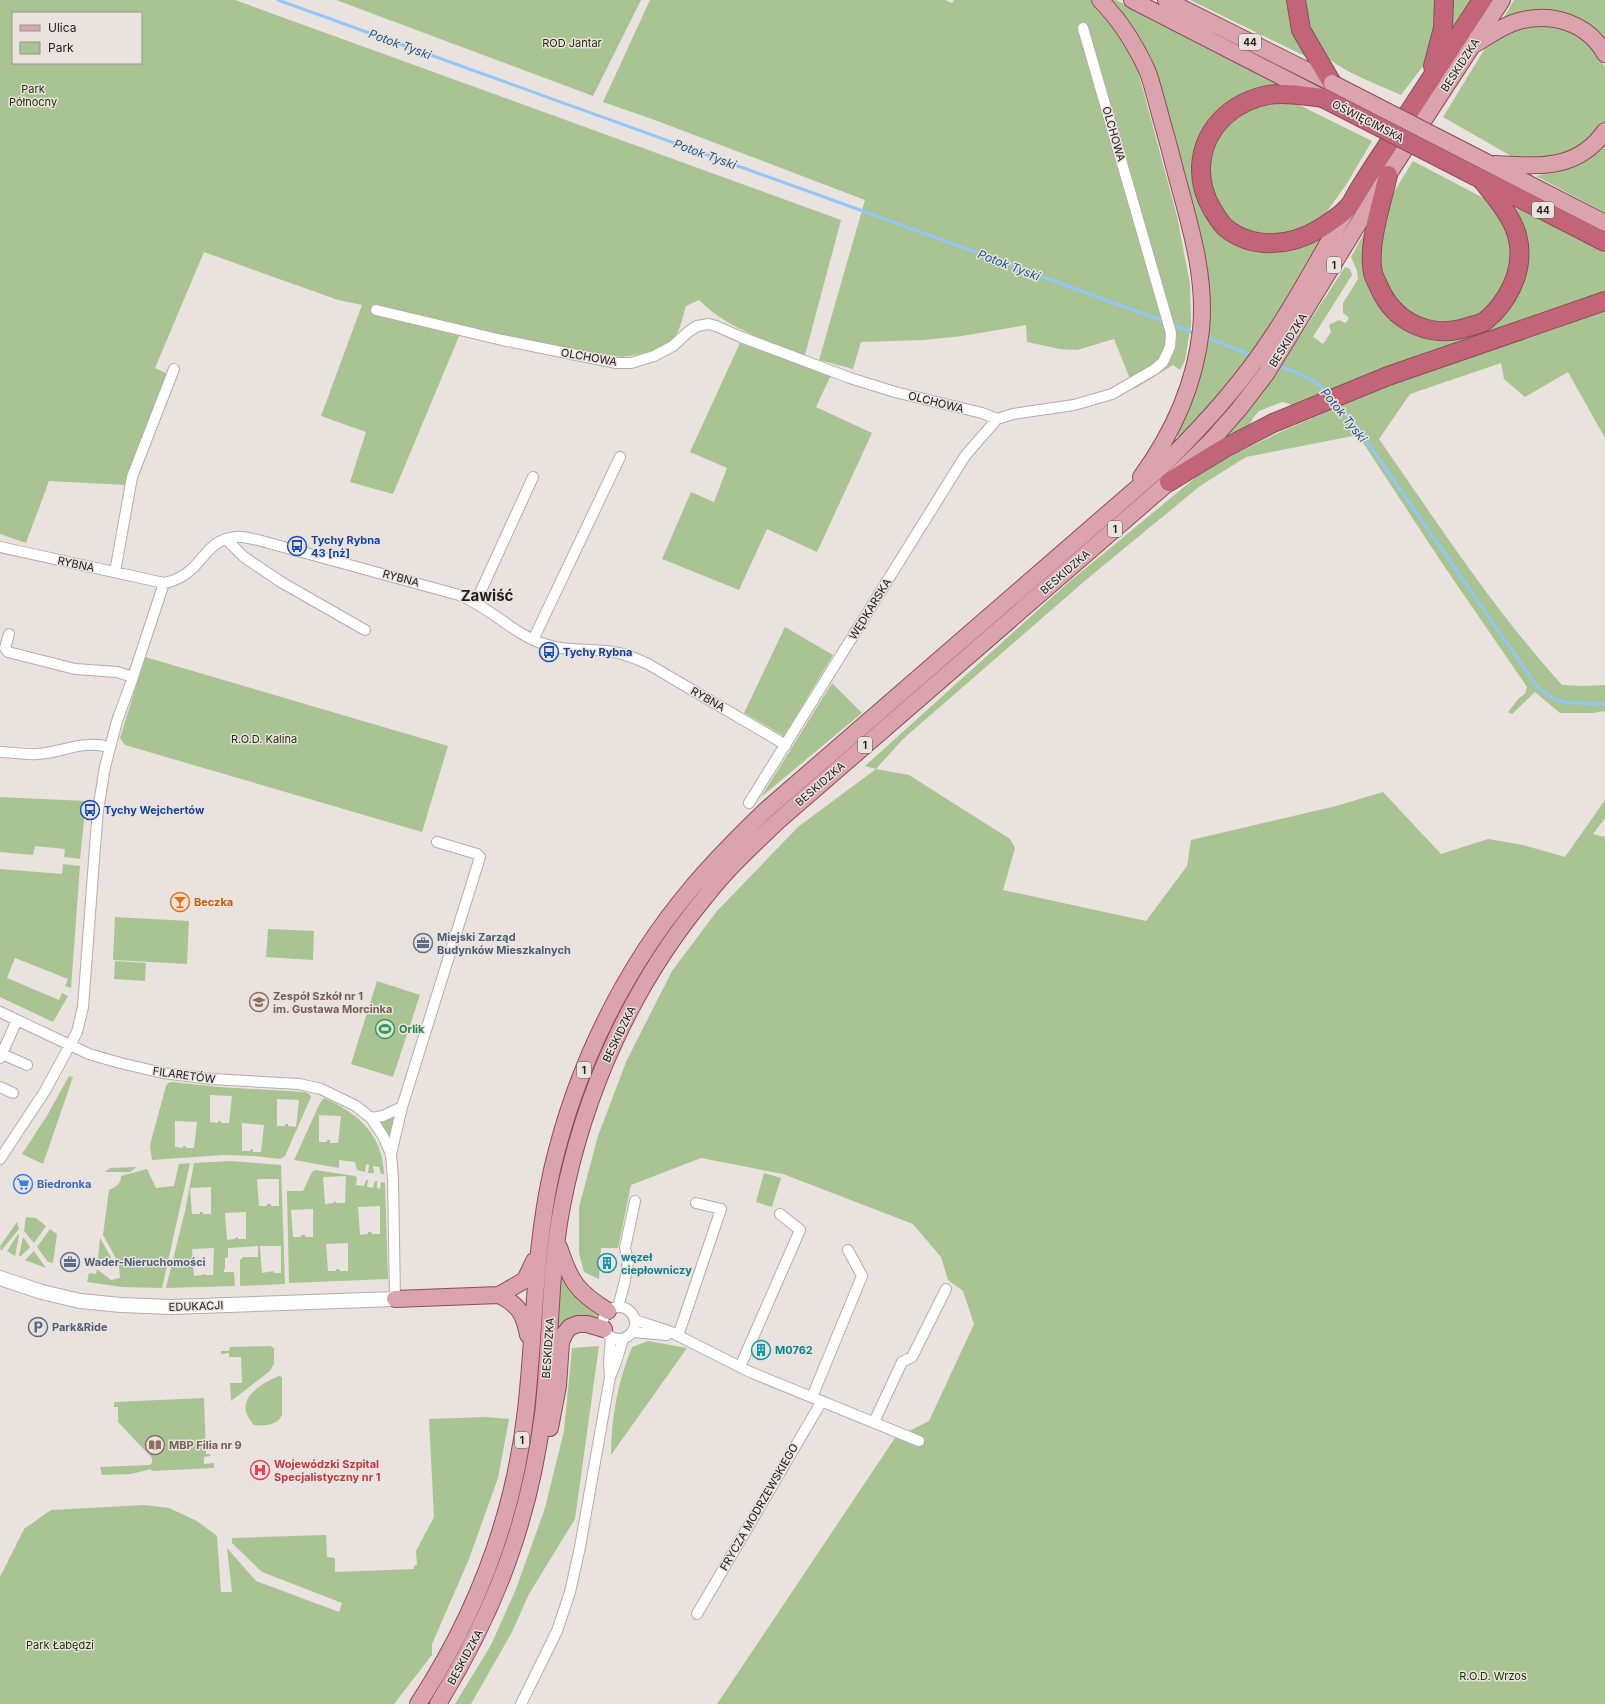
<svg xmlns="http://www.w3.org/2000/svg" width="1605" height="1704" viewBox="0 0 1605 1704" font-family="Inter,sans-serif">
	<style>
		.green { fill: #a9c492; fill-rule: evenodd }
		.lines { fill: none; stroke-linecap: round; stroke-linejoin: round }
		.stream { stroke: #91c7fa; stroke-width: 3 }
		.street-casing { stroke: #b4ada9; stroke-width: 12 }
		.secondary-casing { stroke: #b4ada9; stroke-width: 16 }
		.primary-casing { stroke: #8b4d59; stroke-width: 18 }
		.highway-casing { stroke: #8b4d59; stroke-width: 20 }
		.street { stroke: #fff; stroke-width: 10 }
		.secondary { stroke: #fff; stroke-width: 14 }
		.primary { stroke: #dba3ae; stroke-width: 16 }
		.highway { stroke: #c36578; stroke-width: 18 }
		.primary-bridge-casing { stroke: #8b4d59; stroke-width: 18; stroke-linecap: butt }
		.highway-bridge-casing { stroke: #8b4d59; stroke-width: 20; stroke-linecap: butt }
		.primary-bridge { stroke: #dba3ae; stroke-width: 16 }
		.highway-bridge { stroke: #c36578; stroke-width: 18 }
		.labels { text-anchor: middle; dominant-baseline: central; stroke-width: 3; stroke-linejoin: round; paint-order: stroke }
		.shield { fill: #e9e2de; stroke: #5e5a58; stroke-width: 1 }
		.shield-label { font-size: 10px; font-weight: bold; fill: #23201f }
		.park-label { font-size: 11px; fill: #1c3104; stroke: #e9e2de }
		.street-label { font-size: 11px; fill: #23201f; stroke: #e9e2de }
		.transit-label { font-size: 11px; font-weight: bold; fill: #164399; stroke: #e9e2de; text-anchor: start }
		.food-label { font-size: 11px; font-weight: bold; fill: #c56008; stroke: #e9e2de; text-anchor: start }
		.service-label { font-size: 11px; font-weight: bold; fill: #4e5e75; stroke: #e9e2de; text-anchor: start }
		.education-label { font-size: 11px; font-weight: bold; fill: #785e54; stroke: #e9e2de; text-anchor: start }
		.leisure-label { font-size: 11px; font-weight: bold; fill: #27864d; stroke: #e9e2de; text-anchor: start }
		.shop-label { font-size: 11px; font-weight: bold; fill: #366cbe; stroke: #e9e2de; text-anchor: start }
		.culture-label { font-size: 11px; font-weight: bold; fill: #0d838f; stroke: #e9e2de; text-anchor: start }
		.health-label { font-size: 11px; font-weight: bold; fill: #be3a42; stroke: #e9e2de; text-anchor: start }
		.water-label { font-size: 12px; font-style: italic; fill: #1e5786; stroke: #e9e2de }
		.district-label { font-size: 15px; font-weight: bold; fill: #23201f; stroke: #e9e2de }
	</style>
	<rect width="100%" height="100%" fill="#e9e2de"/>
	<path class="green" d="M0 0H235L841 220 805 355C767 341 728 329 699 300L686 306C683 315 681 327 676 335 667 350 637 355 622 357L460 334 393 494 350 482 366 432 321 416 362 305 338 300 204 252 155 368 168 374 126 485 49 481 26 543 0 534ZM13 13H141V63H13Z
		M336 0H641L593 96Z
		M650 0H945L952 3 954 0H1094L1134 56 1177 216 1190 284 1191 324 1185 360 1180 370 1173 365 1134 389 1114 339 1077 350 1060 349 1027 342 1026 325 962 336 924 340 861 342 853 369 819 360 865 200 652 119 603 102Z
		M1110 0H1116L1286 88 1227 104 1196 180 1234 239 1326 231 1269 328 1216 403 1182 438 1174 435 1207 306 1153 76Z
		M1190 0H1292L1311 59Z
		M1300 0H1440L1429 58 1401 95C1373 82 1323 66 1309 36 1305 25 1303 11 1300 0Z
		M1451 0H1471L1450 31Z
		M1514 0H1605V44C1591 20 1566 12 1539 12 1529 12 1511 19 1501 22Z
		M1533 23 1561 25 1590 41 1605 67V123L1586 145 1561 158 1511 156 1443 117 1487 45 1506 32Z
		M1287 99 1372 141 1346 185 1320 221 1285 238 1233 228 1218 211 1205 157 1211 138 1245 106Z
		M1605 140V213L1536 176 1558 170Z
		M1413 161 1489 201 1506 220 1513 245V273L1499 301 1477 319 1450 325 1421 323 1388 296 1376 248 1392 195Z
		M1517 208 1605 253V295L1301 407 1282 402 1259 411 1253 418 1248 428 1218 443 1277 371 1345 267 1350 269 1352 275 1313 337 1323 344 1331 332 1329 325 1339 320 1346 323 1349 318 1343 313V303L1358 279 1357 271 1351 257 1367 228 1370 285 1433 336 1511 302 1513 214Z
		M1605 306V438L1568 372 1525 397 1504 379 1501 363 1410 394 1379 439C1437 522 1493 609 1562 685L1584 686 1605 685V711L1593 713H1560L1535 692 1512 714 1508 712 1519 698 1525 694 1527 687 1442 563 1358 435 1246 457 1200 486 1087 579 903 739 876 769 909 775 1010 839 1015 848 1003 890 1146 921 1187 866 1191 840 1336 806 1383 792 1441 854 1488 839 1523 845 1565 857 1605 800V818L1593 834 1605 837V1704H717L895 1438 929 1421 974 1324 963 1291 948 1280 941 1257 913 1224 783 1174 701 1158 631 1185 618 1248H601L599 1279 584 1272 579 1253V1207L598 1136 626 1062 672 971 717 911 798 827 876 769 865 766 1069 582 1195 478 1220 461 1289 428 1386 387 1497 348 1559 321Z
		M740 343 831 375 816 407 872 433 817 552 767 529 739 590 662 559 691 492 714 502 727 468 690 452Z
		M785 627 833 655 784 736 744 713Z
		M145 657 448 746 422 832 125 745 120 738Z
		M832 683 862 713 761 797Z
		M0 797 86 801 80 859 64 857 65 849 35 846 33 855 0 852Z
		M63 864 80 866 71 988 65 986 68 979 15 958 7 978 59 1000 62 993 68 996 53 1022 0 997V869L62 874Z
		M115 917 189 921 187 964 113 960Z
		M268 929 314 931 313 960 266 957Z
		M115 961 146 963 145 981 114 979Z
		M377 981 420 995 393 1077 351 1064Z
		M69 1076 73 1077 43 1164 22 1154 48 1114Z
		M172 1082 219 1087 305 1092 309 1094 311 1097 285 1156 280 1159 255 1156 223 1155 152 1160 150 1147 151 1141 166 1086 168 1083ZM210 1095 232 1096 229 1123H221V1121H218V1123L210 1122ZM277 1099 299 1100 296 1127 288 1126V1124H285V1126H277ZM175 1121 197 1122 194 1148H186V1146H183V1148L175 1147ZM242 1123 264 1125 261 1152H253V1149H251L250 1151H242Z
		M324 1098C358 1113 383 1135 384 1174H381L379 1167 373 1166 374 1173H368L369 1165 366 1164 365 1172 357 1170 355 1162 339 1160V1168L294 1160 320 1103ZM319 1115 341 1116 338 1143H330V1140H327V1142H319Z
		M395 1115 389 1143 377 1121Z
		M231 1161 281 1165 285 1284 240 1286V1260L243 1257H258V1246L228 1248V1257L225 1258V1269H224V1272H234L235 1286 166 1288 185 1211 194 1163ZM257 1179H279V1206H271V1204H267V1206H259ZM211 1187V1214H203V1212H200V1214H192L190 1188ZM246 1212V1239H238V1237L235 1238V1239L227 1240 225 1213ZM260 1246H281V1273H274L273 1271 262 1273ZM214 1248 213 1275H206L204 1274 202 1275 194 1276 192 1249Z
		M190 1163 162 1288 122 1287 87 1282 89 1273 96 1274 97 1269 111 1280 120 1278 119 1264 103 1235 109 1190C116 1187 121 1184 121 1176 130 1174 138 1171 147 1169L156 1188 174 1186 179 1164Z
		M137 1167 130 1172H105L110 1168Z
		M315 1170 355 1176 357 1178 356 1185 364 1186 366 1180H368L367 1187 373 1188 375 1181H377V1188L380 1189 381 1182 385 1183 388 1279 289 1283 287 1191H303L312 1172ZM346 1176 345 1203H337L335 1201 334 1203 325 1204 323 1177ZM380 1206V1234H372L371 1232H368V1234L360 1235 358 1207ZM313 1209V1237H305V1235H301V1237H293L291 1210ZM348 1243V1271H340L339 1269H336V1271H328L326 1244Z
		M764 1173 781 1178 772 1207 756 1202Z
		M26 1217 36 1218 46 1226 34 1243 24 1231Z
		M17 1222 19 1229 1 1251 0 1246Z
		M50 1229 57 1234 53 1263 48 1262 37 1247Z
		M18 1234 19 1235 15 1256 7 1251Z
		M23 1237 30 1247 21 1256H19Z
		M100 1238 111 1257 108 1260 98 1259Z
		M34 1251 46 1268 25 1260Z
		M560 1271 602 1312 599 1321 555 1340Z
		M648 1341 687 1348 611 1455C611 1418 618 1381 632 1347Z
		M270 1346 274 1348V1364L270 1371 231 1401 230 1383H242L241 1357H229V1353L221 1354V1351H229L230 1347Z
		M599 1346 575 1519 529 1594 512 1632 471 1704H455L491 1645 516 1589 545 1508 564 1431 572 1348Z
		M279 1376 282 1377V1415C277 1426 264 1426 254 1425 232 1401 258 1385 279 1376Z
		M204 1398 206 1454H210V1456L204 1457V1464L214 1463V1468L152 1471 151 1469 131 1474 102 1475 100 1467 150 1465 152 1463V1458L118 1422V1407H114V1402Z
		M486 1417 509 1419 498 1478 469 1559 432 1644V1655L394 1704H0V1577L24 1529 51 1510 145 1505 169 1508 197 1521 217 1536 221 1592H232L227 1548 256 1581 339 1612 342 1603 262 1572 232 1543V1538L326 1535 327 1557 335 1558V1572L414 1569V1566L417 1565 416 1551 434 1517 429 1419Z"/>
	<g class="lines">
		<path class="stream" d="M278 0 874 215 1166 322
			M1171 324 1196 334
			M1205 337 1254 356
			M1277 365C1297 373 1315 378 1329 395
			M1336 403 1357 427 1538 688 1556 700 1570 703 1605 704"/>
		<g class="street-casing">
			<path id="street" d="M376 310 502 340 616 363H631L654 356 673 346 688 332 697 326 709 324 716 326 741 337 850 378 895 392 982 413 997 419 1013 414 1074 405 1112 394 1155 369 1163 362 1170 347 1171 333 1083 28
				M226 539 244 557 281 582 365 630
				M0 547 164 583C175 581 186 575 194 567 208 552 214 539 236 537 243 536 251 539 258 540L459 595C490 607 513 634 544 644 567 652 590 648 614 652 626 654 637 659 648 664L786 745
				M115 572 132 477 174 369
				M474 601 479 595 533 477
				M9 634 5 648 8 652 75 669 117 672 133 677
				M533 640 620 457
				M0 752C12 752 25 755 37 754 66 752 79 740 110 747
				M749 803 965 456 997 419
				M0 1012 89 1054 120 1063 163 1073 212 1079 299 1084 321 1089 356 1106 371 1118 383 1136 391 1154 393 1179 395 1299
				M2 1054 27 1065
				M0 1058 17 1020
				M0 1087 13 1093
				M371 1118 383 1116 402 1107
				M391 1154 402 1107 480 857 477 854 437 842
				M0 1159 45 1091 77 1032 83 1007 95 847 98 810 105 767 117 721 132 680 164 583
				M603 1323a16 16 0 1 1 32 0a16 16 0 1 1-32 0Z
				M618 1307 625 1281 628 1261 625 1248 635 1201
				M635 1320 671 1332 750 1372 919 1441
				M633 1332 667 1335
				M678 1336 721 1209 696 1203
				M740 1367 800 1230 780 1214
				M611 1375 616 1362 623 1339
				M812 1397 862 1276 848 1250
				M874 1422 902 1362 912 1357 946 1289
				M697 1614 822 1401
				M521 1704 557 1631 570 1592 580 1547 610 1377 609 1362 611 1337"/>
		</g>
		<g class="secondary-casing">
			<path id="secondary" d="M0 1278 42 1292 80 1301 121 1305 171 1307 395 1299"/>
		</g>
		<g class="primary-casing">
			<path id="primary" d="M1100 0C1120 20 1135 44 1147 70 1151 79 1153 90 1156 99 1161 119 1167 138 1172 158 1186 214 1207 271 1201 330 1195 385 1173 433 1141 477
				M1132 0 1319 96
				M1166 0 1332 83
				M1475 44C1489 36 1503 25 1519 21 1552 12 1588 23 1605 54
				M1490 164 1605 223
				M1495 164C1538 166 1577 171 1605 131
				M559 1247C570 1281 577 1292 608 1311
				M499 1295C519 1305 524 1314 528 1335
				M395 1299 499 1295 525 1280 534 1261
				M550 1428 558 1386 561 1342 565 1333 570 1327 578 1324H587L604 1329
				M418 1704C476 1615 514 1516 526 1410 535 1330 534 1249 552 1170 576 1066 625 966 694 885 717 858 741 834 766 810L1159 469C1192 437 1222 405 1250 368 1287 319 1316 263 1347 210
				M438 1704C495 1611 529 1522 543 1414 551 1345 549 1274 562 1206 584 1092 632 985 706 896 727 869 752 846 777 822L1169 482 1211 441 1239 409 1266 374 1388 175 1502 0"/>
		</g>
		<g class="highway-casing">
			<path id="highway" d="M1296 0 1301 30 1332 83
				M1433 66 1443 28 1444 0
				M1323 98C1306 96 1286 92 1268 95 1252 98 1237 105 1225 116 1198 141 1194 178 1212 209 1216 215 1220 223 1226 228 1253 250 1291 246 1319 229 1328 223 1341 216 1348 207 1352 203 1355 196 1358 191 1366 178 1374 165 1383 152 1416 102 1449 51 1482 0
				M1388 175C1382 203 1367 245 1373 273 1374 278 1377 282 1379 287 1395 324 1433 340 1471 326 1475 325 1481 324 1485 321 1488 319 1491 315 1494 313 1513 292 1525 264 1517 235 1511 214 1494 196 1481 179
				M1484 180 1605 242
				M1169 482 1223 449 1273 423 1388 376 1605 301"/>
		</g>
		<use href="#street" class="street"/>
		<use href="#secondary" class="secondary"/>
		<use href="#primary" class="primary"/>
		<use href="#highway" class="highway"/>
		<g class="primary-bridge-casing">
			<path id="primary-bridge" d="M1332 83 1490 164"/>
		</g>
		<g class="highway-bridge-casing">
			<path id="highway-bridge" d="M1323 98 1481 179"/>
		</g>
		<use href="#primary-bridge" class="primary-bridge"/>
		<use href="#highway-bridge" class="highway-bridge"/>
	</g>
	<defs>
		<g id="bus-ring" transform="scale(1)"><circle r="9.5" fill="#e9e2de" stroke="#1a4fb4" stroke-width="1.5"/><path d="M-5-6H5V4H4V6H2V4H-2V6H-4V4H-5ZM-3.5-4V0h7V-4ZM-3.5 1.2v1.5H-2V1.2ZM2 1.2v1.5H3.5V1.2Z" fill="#1a4fb4"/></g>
		<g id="bar-ring" transform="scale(1)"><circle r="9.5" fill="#e9e2de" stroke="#e8710a" stroke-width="1.5"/><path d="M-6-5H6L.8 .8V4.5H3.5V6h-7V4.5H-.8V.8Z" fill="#e8710a"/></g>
		<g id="office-ring" transform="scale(1)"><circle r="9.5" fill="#e9e2de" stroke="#5c6f8a" stroke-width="1.5"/><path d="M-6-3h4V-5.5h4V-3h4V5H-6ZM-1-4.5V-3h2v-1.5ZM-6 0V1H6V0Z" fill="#5c6f8a"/></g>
		<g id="school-ring" transform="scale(1)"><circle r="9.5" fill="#e9e2de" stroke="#8d6e63" stroke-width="1.5"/><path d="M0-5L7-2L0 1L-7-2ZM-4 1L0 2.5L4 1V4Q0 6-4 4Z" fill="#8d6e63"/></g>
		<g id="stadium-ring" transform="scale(1)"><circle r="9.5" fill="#e9e2de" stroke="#2e9e5b" stroke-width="1.5"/><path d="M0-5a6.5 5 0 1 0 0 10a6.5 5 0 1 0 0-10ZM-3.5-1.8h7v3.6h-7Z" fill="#2e9e5b"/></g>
		<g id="supermarket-ring" transform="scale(1)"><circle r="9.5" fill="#e9e2de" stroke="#3f7fe0" stroke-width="1.5"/><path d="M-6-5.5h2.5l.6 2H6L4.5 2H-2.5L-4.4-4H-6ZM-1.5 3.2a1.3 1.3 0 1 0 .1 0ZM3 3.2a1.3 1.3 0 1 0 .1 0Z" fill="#3f7fe0"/></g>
		<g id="building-ring" transform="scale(1)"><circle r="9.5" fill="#e9e2de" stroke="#0f9aa8" stroke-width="1.5"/><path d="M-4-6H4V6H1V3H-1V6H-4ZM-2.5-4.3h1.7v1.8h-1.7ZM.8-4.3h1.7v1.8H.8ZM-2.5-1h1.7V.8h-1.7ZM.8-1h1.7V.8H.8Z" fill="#0f9aa8"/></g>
		<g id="parking-ring" transform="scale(1)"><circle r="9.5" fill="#e9e2de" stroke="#5c6f8a" stroke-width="1.5"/><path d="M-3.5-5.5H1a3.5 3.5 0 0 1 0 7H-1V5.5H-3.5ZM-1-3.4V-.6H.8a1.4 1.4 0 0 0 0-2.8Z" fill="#5c6f8a"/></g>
		<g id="library-ring" transform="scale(1)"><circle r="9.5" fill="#e9e2de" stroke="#8d6e63" stroke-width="1.5"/><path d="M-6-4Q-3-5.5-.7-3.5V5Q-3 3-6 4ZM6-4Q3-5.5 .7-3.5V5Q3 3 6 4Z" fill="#8d6e63"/></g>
		<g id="hospital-ring" transform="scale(1)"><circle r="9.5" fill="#e9e2de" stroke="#e0444e" stroke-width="1.5"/><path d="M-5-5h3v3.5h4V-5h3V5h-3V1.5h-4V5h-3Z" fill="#e0444e"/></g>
	</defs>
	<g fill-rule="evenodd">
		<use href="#bus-ring" x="297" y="546"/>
		<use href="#bus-ring" x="549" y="652"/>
		<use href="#bus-ring" x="90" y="810"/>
		<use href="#bar-ring" x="180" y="902"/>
		<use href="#office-ring" x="423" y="943"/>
		<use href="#school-ring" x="259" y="1002"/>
		<use href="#stadium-ring" x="385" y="1029"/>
		<use href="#supermarket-ring" x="23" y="1184"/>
		<use href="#office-ring" x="70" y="1262"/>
		<use href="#building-ring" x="607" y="1263"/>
		<use href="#parking-ring" x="38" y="1327"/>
		<use href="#building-ring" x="761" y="1350"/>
		<use href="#library-ring" x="155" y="1445"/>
		<use href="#hospital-ring" x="260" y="1470"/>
	</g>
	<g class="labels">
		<g class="shield">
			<rect x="1239" y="34" width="22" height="16" rx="3"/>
			<rect x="1532" y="202" width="22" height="16" rx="3"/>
			<rect x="1327" y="257" width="14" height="16" rx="3"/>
			<rect x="1108" y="521" width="14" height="16" rx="3"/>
			<rect x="858" y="737" width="14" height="16" rx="3"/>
			<rect x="577" y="1062" width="14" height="16" rx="3"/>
			<rect x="515" y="1432" width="14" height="16" rx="3"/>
		</g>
		<g class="shield-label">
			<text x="1250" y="42">44</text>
			<text x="1543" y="210">44</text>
			<text x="1334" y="265">1</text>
			<text x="1115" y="529">1</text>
			<text x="865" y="745">1</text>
			<text x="584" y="1070">1</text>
			<text x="522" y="1440">1</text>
		</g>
		<g class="park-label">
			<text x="572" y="43">ROD Jantar</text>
			<text x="33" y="89">Park<tspan x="33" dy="13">Północny</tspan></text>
			<text x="264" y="739">R.O.D. Kalina</text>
			<text x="60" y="1645">Park Łabędzi</text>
			<text x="1493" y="1676">R.O.D. Wrzos</text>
		</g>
		<g class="street-label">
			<text transform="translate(1460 65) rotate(-57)">BESKIDZKA</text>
			<text transform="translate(1368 121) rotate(27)">OŚWIĘCIMSKA</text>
			<text transform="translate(1114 134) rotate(74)">OLCHOWA</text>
			<text transform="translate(1288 340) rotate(-58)">BESKIDZKA</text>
			<text transform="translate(589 357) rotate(10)">OLCHOWA</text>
			<text transform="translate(936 402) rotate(14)">OLCHOWA</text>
			<text transform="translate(76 564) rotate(12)">RYBNA</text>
			<text transform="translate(1065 572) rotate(-41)">BESKIDZKA</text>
			<text transform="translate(401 578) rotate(15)">RYBNA</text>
			<text transform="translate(870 609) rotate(-58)">WĘDKARSKA</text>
			<text transform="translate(708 699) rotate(30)">RYBNA</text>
			<text transform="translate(820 784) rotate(-41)">BESKIDZKA</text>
			<text transform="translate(619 1034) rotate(-64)">BESKIDZKA</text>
			<text transform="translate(184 1075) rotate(8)">FILARETÓW</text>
			<text transform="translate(196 1306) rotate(-2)">EDUKACJI</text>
			<text transform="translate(548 1348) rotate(-86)">BESKIDZKA</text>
			<text transform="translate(759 1507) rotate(-60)">FRYCZA MODRZEWSKIEGO</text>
			<text transform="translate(465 1657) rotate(-61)">BESKIDZKA</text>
		</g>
		<g class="transit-label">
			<text x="311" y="540">Tychy Rybna<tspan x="311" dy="13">43 [nż]</tspan></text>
			<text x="563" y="652">Tychy Rybna</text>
			<text x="104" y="810">Tychy Wejchertów</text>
		</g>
		<g class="food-label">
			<text x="194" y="902">Beczka</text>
		</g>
		<g class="service-label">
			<text x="437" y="937">Miejski Zarząd<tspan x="437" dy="13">Budynków Mieszkalnych</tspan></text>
			<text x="84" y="1262">Wader-Nieruchomości</text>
			<text x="52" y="1327">Park&amp;Ride</text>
		</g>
		<g class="education-label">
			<text x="273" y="996">Zespół Szkół nr 1<tspan x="273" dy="13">im. Gustawa Morcinka</tspan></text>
			<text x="169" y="1445">MBP Filia nr 9</text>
		</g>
		<g class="leisure-label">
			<text x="399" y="1029">Orlik</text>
		</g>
		<g class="shop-label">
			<text x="37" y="1184">Biedronka</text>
		</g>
		<g class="culture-label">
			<text x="621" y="1257">węzeł<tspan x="621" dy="13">ciepłowniczy</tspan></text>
			<text x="775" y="1350">M0762</text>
		</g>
		<g class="health-label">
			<text x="274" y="1464">Wojewódzki Szpital<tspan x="274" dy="13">Specjalistyczny nr 1</tspan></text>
		</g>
		<g class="water-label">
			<text transform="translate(400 44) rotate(20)">Potok Tyski</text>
			<text transform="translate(705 154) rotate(20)">Potok Tyski</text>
			<text transform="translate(1009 265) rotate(21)">Potok Tyski</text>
			<text transform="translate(1344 415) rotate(51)">Potok Tyski</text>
		</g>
		<g class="district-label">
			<text x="487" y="595">Zawiść</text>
		</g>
	</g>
	<rect x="12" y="12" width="130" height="52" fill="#e9e2de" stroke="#9a9492"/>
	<rect x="20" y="25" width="20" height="6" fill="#dba3ae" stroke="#9a9492"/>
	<text x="48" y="32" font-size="12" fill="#23201f">Ulica</text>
	<rect x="20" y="42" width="20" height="12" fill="#a9c492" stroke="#9a9492"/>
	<text x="48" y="52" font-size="12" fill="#23201f">Park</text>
</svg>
